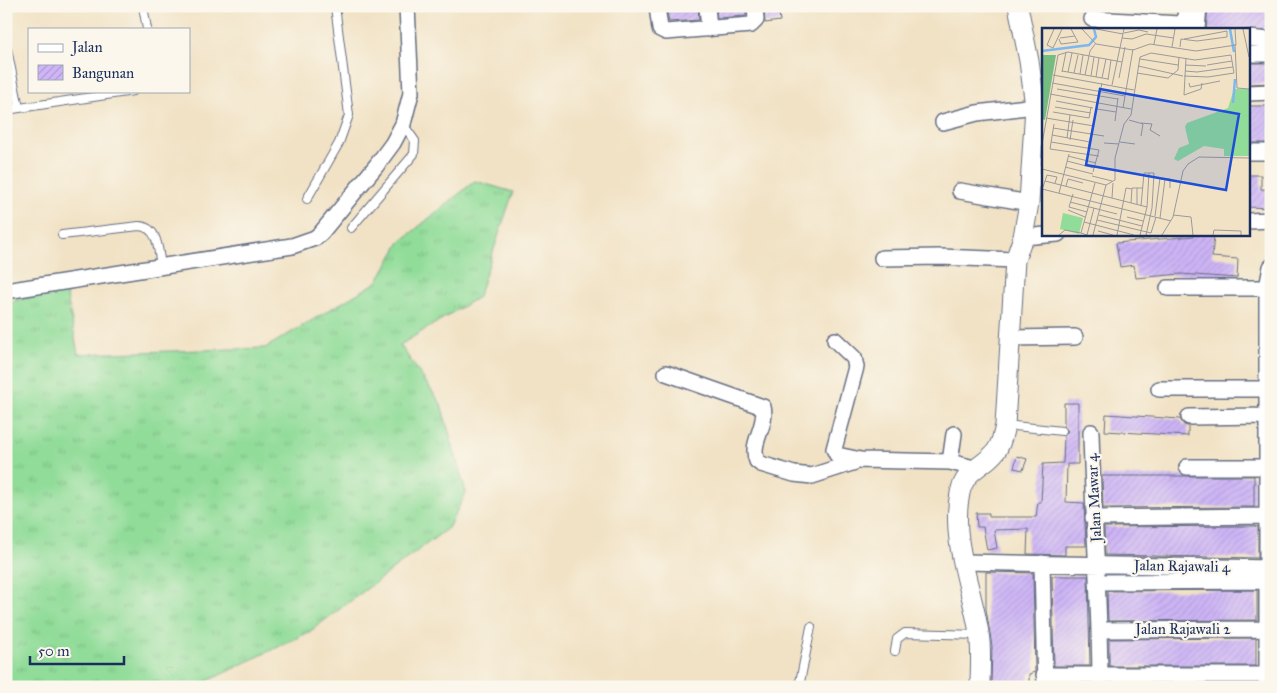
<svg xmlns="http://www.w3.org/2000/svg" width="1277" height="693" viewBox="0 0 1277 693" font-family="'IM FELL Great Primer',serif">
	<style>
		.grass { fill: url(#grass-tufts); stroke: #56867b }
		.building { fill: url(#building-hatch) }
		.lines { fill: none; stroke-linecap: round; stroke-linejoin: round }
		.service-casing { stroke: #666e82; stroke-width: 10 }
		.minor-casing { stroke: #666e82; stroke-width: 18 }
		.tertiary-casing { stroke: #666e82; stroke-width: 21 }
		.service { stroke: #fff; stroke-width: 8 }
		.minor { stroke: #fff; stroke-width: 15 }
		.tertiary { stroke: #fff; stroke-width: 19 }
		.labels { text-anchor: middle; dominant-baseline: central; stroke-width: 4.5; stroke-linejoin: round; paint-order: stroke }
		.street-label { font-size: 15px; fill: #1b2f5e; stroke: #fbf7ec }
		.inset-river { fill: none; stroke: #7cb8ee; stroke-width: 2.5 }
		.inset-road { fill: none; stroke: #9b9a9c; stroke-width: 1 }
		.view { fill: #1d4ed8; fill-opacity: 0.15; stroke: #1d4ed8; stroke-width: 2.5 }
		.inset-edge { fill: none; stroke: #1b2f5e; stroke-width: 2.5 }
	</style>
	<defs>
		<pattern id="grass-tufts" width="24" height="20" patternUnits="userSpaceOnUse" patternTransform="scale(1.25)"><rect width="24" height="20" fill="#90dc98"/><path d="M3 7l-1-3M5 7V3M7 7l1-3M15 17l-1-3M17 17v-4M19 17l1-3" fill="none" stroke="#7cbd85"/></pattern>
		<pattern id="building-hatch" width="6" height="6" patternUnits="userSpaceOnUse" patternTransform="scale(1.25)"><rect width="6" height="6" fill="#ceb5f6"/><path d="M-1 1l2-2M0 6l6-6M5 7l2-2" fill="none" stroke="#b09cd5"/></pattern>
	</defs>
	<rect width="100%" height="100%" fill="#fbf7ec"/>
	<filter id="ink" filterUnits="userSpaceOnUse"><feTurbulence type="fractalNoise" baseFrequency=".02" numOctaves="2"/><feDisplacementMap in="SourceGraphic" scale="10" xChannelSelector="R" yChannelSelector="G"/><feConvolveMatrix kernelMatrix="1 2 1 2 8 2 1 2 1" color-interpolation-filters="sRGB"/></filter>
	<filter id="wash" filterUnits="userSpaceOnUse"><feTurbulence type="fractalNoise" baseFrequency=".0096" numOctaves="4" result="noise"/><feDisplacementMap in="SourceGraphic" scale="20" xChannelSelector="R" yChannelSelector="G"/><feGaussianBlur stdDeviation="1.12" result="paint"/><feColorMatrix in="noise" values="0 0 0 0 0 0 0 0 0 0 0 0 0 0 0 0 0 1.4 0 .05"/><feComposite in="paint" operator="in"/></filter>
	<g filter="url(#wash)">
		<rect width="100%" height="100%" fill="#f1e2c5"/>
		<path class="grass" d="M475 181 513 192 478 297 400 345 441 404 466 493 448 528 309 632 195 687H6V302L66 291 78 354 265 348 377 282 400 242Z"/>
		<g id="blocks">
			<path class="building" d="M666 6H698L699 20 669 22Z
				M716 6H746V16L717 18Z
				M764 6H778L780 21 765 23Z
				M1208 6H1271V31L1206 29Z
				M1248 63H1271V83L1248 84Z
				M1248 106H1271V143H1248Z
				M1248 175H1261V189L1271 190V208L1248 207Z
				M1194 234H1214L1212 257 1238 259 1237 278 1181 274 1136 278 1134 265 1120 267 1116 243 1194 236Z
				M1064 403H1078V464H1067L1066 502 1084 503 1086 546H1065V555L1027 554 1028 529 994 530 997 548 987 550 983 527H977L976 513H989V517H1036L1038 502H1041L1043 464 1063 463 1064 436 1068 431 1064 426Z
				M1106 414 1180 419 1184 425 1188 426V436L1105 431Z
				M1017 456 1027 459 1023 470 1014 468Z
				M1102 476H1254V507L1103 508Z
				M1254 526 1258 527V558L1105 555 1104 527Z
				M986 572 1033 573 1035 672 1029 674V687H991L992 646 986 609Z
				M1052 576H1088L1090 666H1054Z
				M1257 590V620L1108 621 1107 591Z
				M1256 638V666H1109V639Z"/>
		</g>
	</g>
	<g filter="url(#ink)">
		<use href="#blocks" fill-opacity="0" stroke="#666e82" stroke-width="1"/>
		<g class="lines">
			<g class="service-casing">
				<path id="service" d="M143 6 147 29
					M6 44 19 108
					M6 110 133 91
					M307 199 339 143 349 115 335 6
					M351 228 414 154 415 141 403 124
					M62 235 139 226C159 227 158 251 161 266
					M1005 425 1062 431
					M895 651 897 639 905 633 980 635
					M799 687 811 627"/>
			</g>
			<g class="minor-casing">
				<path id="minor" d="M657 6 660 29 666 32 751 25 756 20 755 6
					M707 6 709 29
					M1092 19 1197 25
					M1184 29 1186 6
					M1197 29 1199 6
					M1248 38 1271 40
					M1248 54H1271
					M1248 93 1271 92
					M943 122 977 113 1035 106
					M1248 152H1271
					M960 191 1029 203
					M1248 221 1271 220
					M1023 237 1058 234
					M882 258 940 257 1015 260
					M1168 288H1271
					M6 291 292 246 315 238 321 233 376 166 393 143 403 124 411 93 407 6
					M1010 338 1075 337
					M835 340 854 358 856 367 834 449 837 455 861 460 950 462 974 468
					M666 373 763 407C768 425 749 443 757 461L761 464 794 474 812 476 861 460
					M1159 389H1266
					M1189 417 1266 416
					M1091 432C1093 517 1100 601 1100 687
					M950 462 954 434
					M1187 467H1266
					M1093 518 1266 516
					M964 562 1271 568
					M1042 563 1045 687
					M1098 582 1271 581
					M1099 630 1271 629
					M1044 675H1271
					M1267 687V288L1271 267"/>
			</g>
			<g class="tertiary-casing">
				<path id="tertiary" d="M980 687C980 669 982 650 979 633 972 588 950 539 960 493 965 469 984 467 996 451 1002 443 1003 434 1005 425L1015 260 1023 237 1029 203 1035 106 1029 61 1018 6"/>
			</g>
			<use href="#service" class="service"/>
			<use href="#minor" class="minor"/>
			<use href="#tertiary" class="tertiary"/>
		</g>
	</g>
	<g class="labels">
		<g class="street-label">
			<text transform="translate(1094 498) rotate(-93)">Jalan Mawar 4</text>
			<text transform="translate(1182 566) rotate(1)">Jalan Rajawali 4</text>
			<text x="1183" y="629">Jalan Rajawali 2</text>
		</g>
	</g>
	<g transform="translate(1042 28)">
		<rect width="208" height="208" fill="#f1e2c5"/>
		<path d="M192 61H207V128H182V121L162 118 136 133 132 131 137 120 147 116 143 99 145 95 186 80ZM21 185 41 190 37 206 18 201Z" fill="#90dc98"/>
		<path d="M0 27H14L3 92 0 91Z" fill="#74bc80"/>
		<path class="inset-river" d="M188 1 192 24M0 23 47 17 54 9 52 1M191 75 193 51"/>
		<path class="inset-road" d="M12 1 5 17 11 20 20 1M40 1 54 16 91 22 108 16 154 23 194 17 193 1M54 1 81 6M201 1 207 29M82 5 97 2 106 4M18 10 33 8M80 10 90 11 104 6 132 10M17 11 19 16 36 14 29 1M112 16 115 1M193 16 195 60 207 61M130 19 133 1M138 19 139 11 155 13 185 9V3L142 11M144 30 142 67 159 61 160 55M98 31 136 37M143 37 164 38M165 37 190 33M96 38 141 48M20 43 66 51M143 43 155 44 191 39M20 44 24 24M26 44 30 25M32 45 36 27M95 45 126 50 136 42 137 29M38 46 41 27M11 47 92 62M43 47 48 23 54 15M49 48 52 29M142 48 166 49M54 49 57 30M60 50 64 31M77 50 83 19M66 52 69 32M10 55 83 68M147 55 148 59 178 53M70 57 82 1M15 61 76 71M8 66 89 81M14 73 51 80M13 79 49 85M81 80 91 21M55 81 74 84M11 84 47 90 49 79M4 90 52 98M87 92 101 96 99 108M73 93 76 70M99 95 110 96 108 102 118 108M12 96 8 121 57 128M11 100 62 108M10 107 48 114M25 110 28 87M28 112 31 92M9 114 57 122 51 144M78 114 93 116M62 115 77 116M0 116 16 27 26 24 80 34M46 120 60 55M26 128 54 135M25 133 52 140M23 139 51 146M0 141 64 157M50 148 70 153M122 151H128V160M3 153 105 179M64 157 73 152V130L82 96 89 87 98 29 109 25 153 32 189 27 192 45 166 49M24 158 26 151 41 155M1 159 5 147 15 149 13 155M0 161 129 193M17 165 27 126M31 166 27 179 45 184M70 170 71 155M28 174 75 186M89 175 90 160H101M95 176V160M99 178 102 145H112L110 180 104 207M26 182 43 189M57 187 100 198M131 187 149 189 151 207M113 188 118 150M85 189 101 193M118 190 123 151M55 192 109 205 114 189M42 194 92 207M56 203 71 207M17 207 23 202 39 205M45 207 39 205 53 155M45 207 52 180M51 207 64 157M75 207 84 160 90 161M98 207 105 179 107 145M120 207 131 189 141 143 146 136 157 129 207 130M171 207 172 202 199 203V207"/>
		<path class="view" d="M58 61 197 86 184 162 44 137Z"/>
		<rect width="208" height="208" class="inset-edge"/>
	</g>
	<rect width="1277" height="693" fill="none" stroke="#fbf7ec" stroke-width="25"/>
	<rect x="28" y="28" width="162" height="65" fill="#fbf7ec" stroke="#a1a7b3"/>
	<rect x="38" y="44" width="25" height="8" fill="#ffffff" stroke="#a1a7b3"/>
	<text x="72" y="52" font-size="15" fill="#1b2f5e">Jalan</text>
	<rect x="38" y="65" width="25" height="15" fill="url(#building-hatch)" stroke="#a1a7b3"/>
	<text x="72" y="78" font-size="15" fill="#1b2f5e">Bangunan</text>
	<path d="M30 656v8h94v-8" fill="none" stroke="#1b2f5e" stroke-width="2.5"/>
	<text x="38" y="656" font-size="15" fill="#1b2f5e" stroke="#fbf7ec" stroke-width="4" paint-order="stroke">50 m</text>
</svg>
